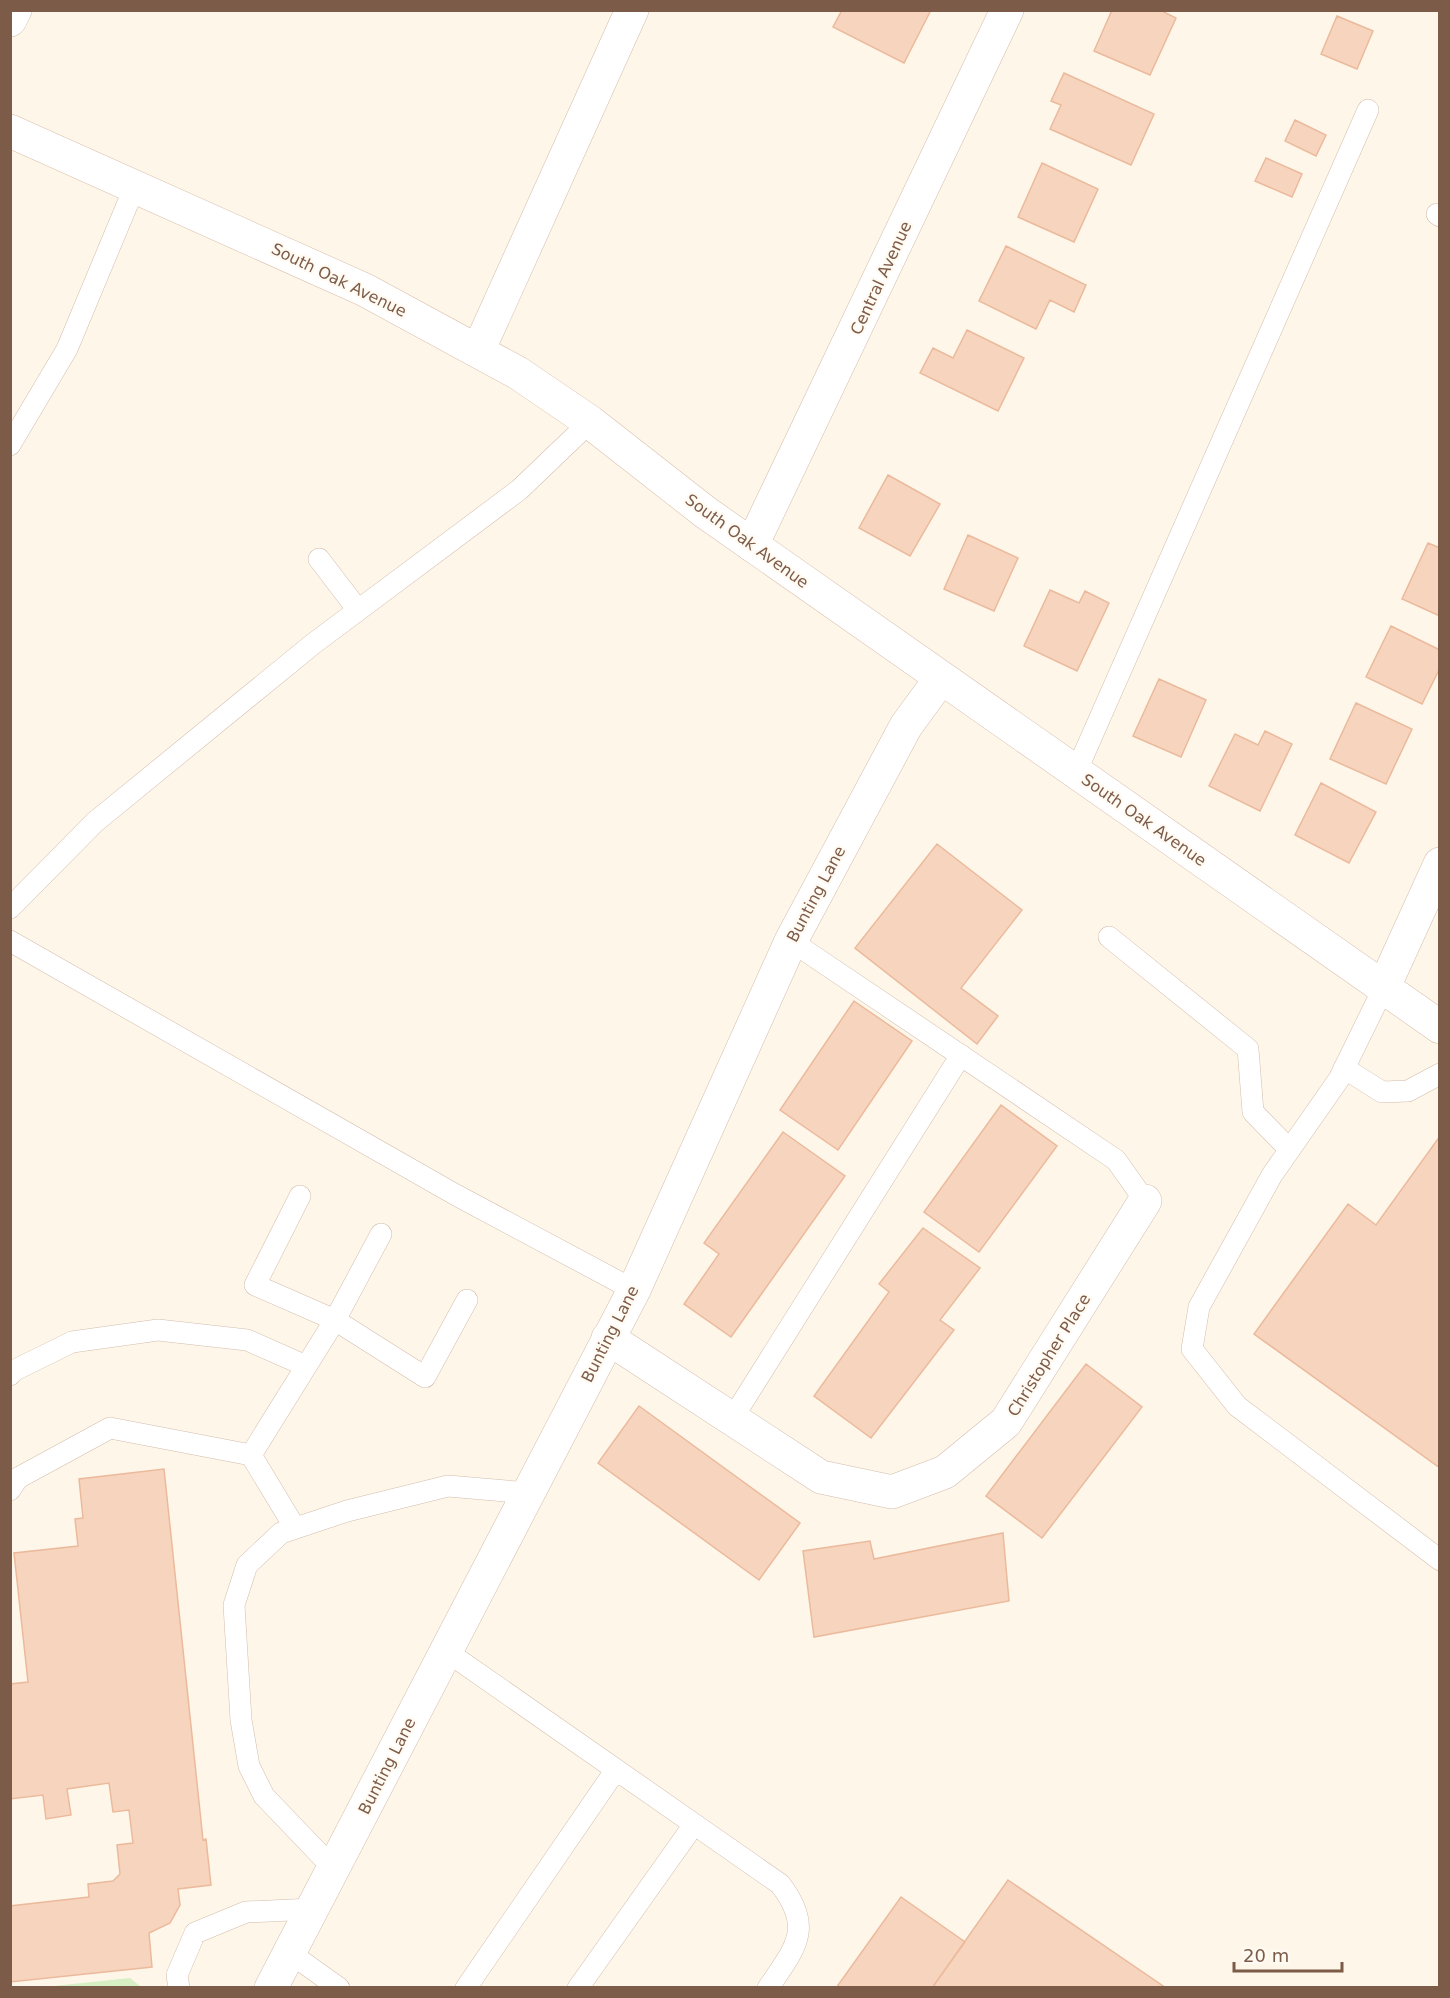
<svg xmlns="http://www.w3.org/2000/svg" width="1450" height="1998" viewBox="0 0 1450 1998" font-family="'DejaVu Sans',sans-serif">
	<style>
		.green { fill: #d6efc5 }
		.building { fill: #f7d4be; stroke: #ebba9c; stroke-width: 1.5 }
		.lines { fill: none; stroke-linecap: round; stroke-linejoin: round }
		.service-casing { stroke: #d3bdad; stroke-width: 22 }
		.minor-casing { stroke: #d3bdad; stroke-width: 34 }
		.secondary-casing { stroke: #d9bfac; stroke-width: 34 }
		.service { stroke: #fff; stroke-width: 21 }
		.minor { stroke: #fff; stroke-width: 33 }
		.secondary { stroke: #fff; stroke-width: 33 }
		.labels { text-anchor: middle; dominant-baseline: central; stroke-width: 4.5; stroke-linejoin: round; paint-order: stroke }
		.street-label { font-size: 16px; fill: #7d5b49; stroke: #fffaf2 }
	</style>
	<rect width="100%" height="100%" fill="#fef6e9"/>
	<path class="green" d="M130 1978 141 1987H44Z"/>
	<path class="building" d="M842 10H928L930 12 904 63 833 27Z
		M1112 10H1160L1176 18 1150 75 1094 51Z
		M1337 16 1373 31 1357 69 1321 54Z
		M1064 73 1154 114 1131 165 1050 129 1061 105 1051 101Z
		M1295 120 1326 135 1316 156 1285 141Z
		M1266 158 1302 174 1292 197 1255 181Z
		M1042 163 1098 189 1074 242 1018 217Z
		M1006 246 1086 285 1074 312 1050 300 1036 329 979 301Z
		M967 330 1024 358 998 411 920 373 933 348 953 358Z
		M888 475 940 504 910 556 859 528Z
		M968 535 1018 558 994 611 944 589Z
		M1428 543 1440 548V616L1402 599Z
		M1050 590 1079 603 1085 591 1109 603 1077 671 1024 646Z
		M1391 626 1440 650V668L1422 704 1366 677Z
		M1159 679 1206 700 1181 757 1133 736Z
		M1356 703 1412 729 1386 784 1330 759Z
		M1265 731 1292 744 1260 811 1209 786 1235 734 1258 745Z
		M1321 783 1376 812 1349 863 1295 835Z
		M937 844 1022 910 961 988 998 1016 977 1044 855 948Z
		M854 1001 912 1041 838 1150 780 1110Z
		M1001 1105 1057 1146 979 1252 924 1212Z
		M783 1132 845 1176 731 1337 684 1304 719 1254 704 1243Z
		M1440 1136V1468L1254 1334 1348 1204 1376 1225Z
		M923 1228 980 1268 940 1320 954 1330 871 1438 814 1396 889 1292 879 1284Z
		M1086 1364 1142 1407 1042 1538 986 1496Z
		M639 1406 800 1523 759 1580 598 1463Z
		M164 1469 203 1840 206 1839 211 1885 178 1889 180 1905 170 1923 149 1933 152 1967 10 1982V1906L89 1897 88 1884 113 1881 120 1874 117 1845 133 1843 129 1810 113 1812 109 1783 67 1789 71 1815 46 1819 43 1795 10 1799V1684L28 1682 14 1553 78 1546 75 1519 83 1518 79 1479Z
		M1003 1533 1009 1601 814 1637 803 1551 870 1541 874 1559Z
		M1008 1880 1166 1988H932Z
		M901 1897 965 1942 932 1988H836Z"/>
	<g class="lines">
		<g class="service-casing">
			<path id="service" d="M1437 214 1440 216
				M10 445 67 349 135 186
				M319 559 358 610
				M1076 772 1368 110
				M10 908 95 822 313 644 519 490 590 422
				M1109 937 1248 1049 1253 1112 1289 1149
				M10 941 456 1195 634 1290
				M791 941 1116 1160 1145 1201
				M1383 989 1339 1079 1272 1175 1199 1307 1192 1349 1237 1406 1440 1560
				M1344 1068 1382 1092 1408 1091 1440 1074
				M381 1234 335 1320 425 1377 467 1300
				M10 1375 13 1371 72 1342 158 1330 247 1340 306 1366
				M732 1419 961 1055
				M251 1455 335 1320 255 1285 300 1196
				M10 1490 18 1478 110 1428 251 1455 295 1528
				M446 1651 780 1884C814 1928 796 1947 768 1988
				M333 1868 264 1796 249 1766 241 1720 234 1605 247 1565 281 1533 347 1511 448 1486 529 1493
				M290 1953 339 1988
				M179 1988 177 1975 195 1933 246 1912 312 1909
				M466 1988 615 1771
				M578 1988 693 1826"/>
		</g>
		<g class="minor-casing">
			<path id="minor" d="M10 20 15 10
				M478 351 632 10
				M752 545 1007 10
				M1383 989 1440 864
				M608 1338 821 1477 892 1492 945 1472 1006 1422 1145 1201
				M271 1988 634 1290 791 941 906 726 941 678"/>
		</g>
		<g class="secondary-casing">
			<path id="secondary" d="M10 131 365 290 518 373 590 422 705 512 1440 1027"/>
		</g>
		<use href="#service" class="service"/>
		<use href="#minor" class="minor"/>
		<use href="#secondary" class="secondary"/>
	</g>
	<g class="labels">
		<g class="street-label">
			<text transform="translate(881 278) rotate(-65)">Central Avenue</text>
			<text transform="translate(339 280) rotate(26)">South Oak Avenue</text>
			<text transform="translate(747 541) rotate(36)">South Oak Avenue</text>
			<text transform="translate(1144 820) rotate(35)">South Oak Avenue</text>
			<text transform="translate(816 894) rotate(-62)">Bunting Lane</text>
			<text transform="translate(610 1334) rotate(-63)">Bunting Lane</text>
			<text transform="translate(1049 1355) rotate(-58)">Christopher Place</text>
			<text transform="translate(387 1766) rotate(-63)">Bunting Lane</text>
		</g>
	</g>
	<rect width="1450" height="1998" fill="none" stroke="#7d5b49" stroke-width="24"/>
	<path d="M1234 1962v9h108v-9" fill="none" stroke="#7d5b49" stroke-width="3"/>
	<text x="1243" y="1962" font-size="18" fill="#7d5b49" stroke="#fffaf2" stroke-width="4.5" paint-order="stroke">20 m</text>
</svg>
